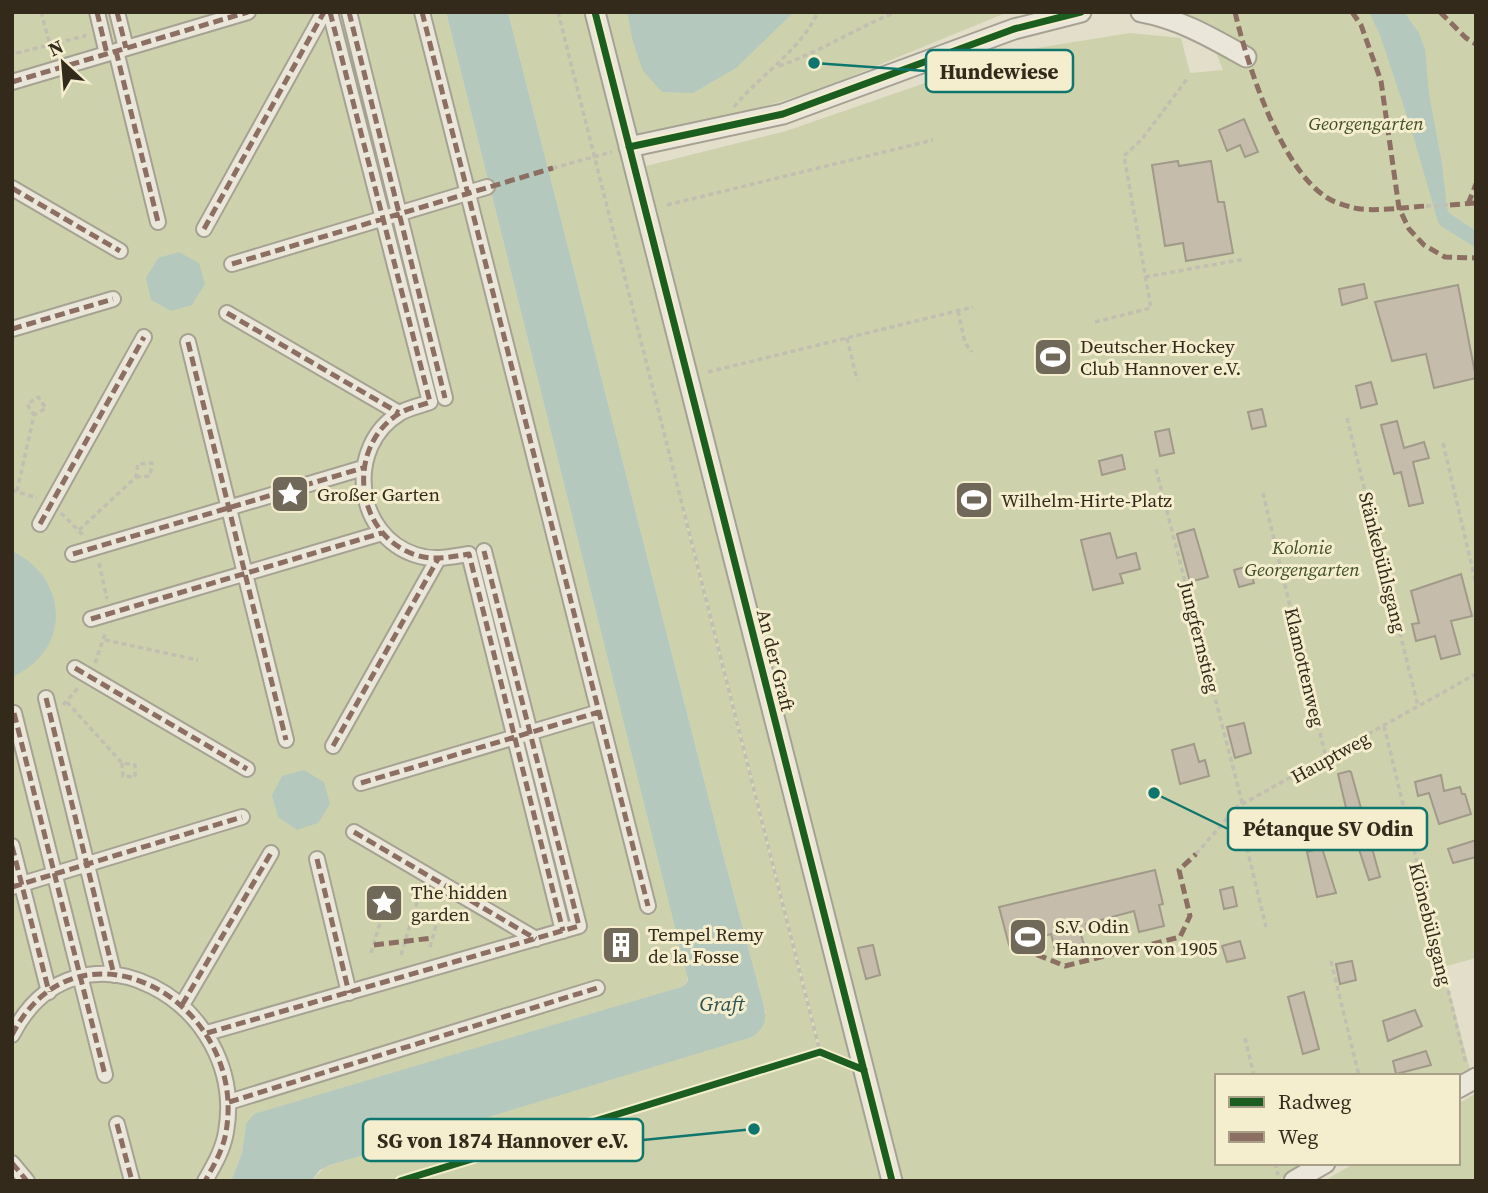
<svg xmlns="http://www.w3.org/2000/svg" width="1488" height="1193" viewBox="0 0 1488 1193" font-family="'Source Serif 4',serif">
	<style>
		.green { fill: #cdd2ac; fill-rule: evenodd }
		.water { fill: #b5c8be }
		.building { fill: #c5bcab; stroke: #a1998a; stroke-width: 2 }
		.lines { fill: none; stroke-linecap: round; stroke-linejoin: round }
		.pedestrian-casing { stroke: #a6a293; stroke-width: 18 }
		.minor-casing { stroke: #a6a293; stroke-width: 23 }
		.path { stroke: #c2beb2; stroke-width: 3.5; stroke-dasharray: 5 3.5; stroke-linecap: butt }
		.pedestrian { stroke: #eae6da; stroke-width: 14 }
		.minor { stroke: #eae6da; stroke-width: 19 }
		.quiet { stroke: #8d6e63; stroke-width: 5; stroke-dasharray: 10 5; stroke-linecap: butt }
		.cycleway-casing { stroke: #f4edce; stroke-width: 11 }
		.cycleway { stroke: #1b5e20; stroke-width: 7 }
		.labels { text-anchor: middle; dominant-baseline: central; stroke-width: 6; stroke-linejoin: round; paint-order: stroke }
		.park-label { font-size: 19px; font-style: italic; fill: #3f4f23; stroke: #f4edce }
		.poi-label { font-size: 19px; fill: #332a1c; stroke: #f4edce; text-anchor: start }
		.street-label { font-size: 19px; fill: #332a1c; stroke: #f4edce }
		.water-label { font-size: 21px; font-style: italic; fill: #2c5153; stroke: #f4edce }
		.leader { fill: none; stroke: #0f766e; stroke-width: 2.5 }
		.callout-dot { fill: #0f766e; stroke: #f4edce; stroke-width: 2.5 }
		.callout { fill: #f4edce; stroke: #0f766e; stroke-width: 2.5 }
		.callout-label { font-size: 21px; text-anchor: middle; font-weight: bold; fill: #332a1c }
	</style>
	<rect width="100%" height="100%" fill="#e2deca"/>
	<path class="green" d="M12 12H446L688 976 686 984 681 987 246 1124 242 1153 231 1181H12Z
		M508 12H592L881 1181H311L325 1167 766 1013 723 854ZM682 507H683L821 1052 819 1051Z
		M601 12H1008L818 90 740 114 633 138Z
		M1179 12H1476V958L1443 967 1471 1073 1458 1080V1076H1217V1163H1309L1277 1181H900L646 166 786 131 1018 51 1130 33 1181 38 1190 73 1223 70 1204 22Z
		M1476 1093V1181H1324L1355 1163H1458V1104Z"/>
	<path class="water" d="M446 12H508L723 854 764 1006C767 1020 764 1029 752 1037L330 1165 320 1170 311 1181H231L242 1153 246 1124 254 1114 681 987 686 984 688 979Z
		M627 12H794L736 68 693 93 662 92 643 71 633 42Z
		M1369 12H1404L1419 33 1425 49 1429 94 1442 164 1447 208 1449 213 1476 231V248L1441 226 1438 222 1411 128 1380 35Z
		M179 252 199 263 205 284 192 305 171 311 151 300 146 278 158 258Z
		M12 551C69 578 72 651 12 677Z
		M304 770 324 782 330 804 318 823 297 830 278 817 272 795 282 776Z"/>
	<path class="building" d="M1244 119 1258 152 1245 157 1240 145 1227 151 1219 130Z
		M1178 161 1179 166 1211 161 1218 202H1224L1233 253 1186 261 1183 243 1165 246 1152 165Z
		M1364 284 1367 298 1342 305 1339 289Z
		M1458 285 1476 378 1434 388 1426 354 1392 361 1375 302Z
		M1371 382 1377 404 1361 408 1356 386Z
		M1262 409 1266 426 1252 429 1248 412Z
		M1397 421 1404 448 1424 442 1429 458 1413 462 1423 503 1409 506 1401 472 1394 474 1381 425Z
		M1169 429 1174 453 1160 456 1155 432Z
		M1122 455 1125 469 1102 475 1099 461Z
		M1194 529 1208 577 1190 582 1177 534Z
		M1110 533 1117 558 1136 553 1140 569 1120 574 1123 583 1093 590 1081 540Z
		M1249 566 1254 583 1239 587 1234 570Z
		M1461 574 1472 616 1451 621 1460 654 1441 659 1435 636 1416 641 1412 624 1419 623 1411 591Z
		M1244 723 1251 753 1235 758 1227 727Z
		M1194 744 1199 762 1205 760 1209 776 1180 784 1172 750Z
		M1349 771 1351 772 1380 877 1369 880 1347 812 1338 774Z
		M1441 775 1444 791 1460 787 1462 794H1465L1471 814 1439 824 1429 793 1418 796 1415 782Z
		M1476 840V857L1453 863 1448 849Z
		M1322 848 1336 893 1317 897 1307 852Z
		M1155 870 1163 904 1159 905 1164 926 1139 932 1134 911 1086 924 1087 930 1080 931 1084 945 1056 953 1051 934 1009 945 999 907Z
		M1233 887 1237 906 1224 909 1220 890Z
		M607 946a14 14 0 1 1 28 0a14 14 0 1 1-28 0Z
		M1240 941 1245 958 1227 962 1222 946Z
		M873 945 880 975 866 979 858 948Z
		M1352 961 1356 980 1340 984 1336 964Z
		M1304 992 1319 1049 1303 1054 1288 997Z
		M1415 1010 1422 1026 1388 1041 1383 1021Z
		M1426 1051 1431 1065 1396 1074 1393 1061Z"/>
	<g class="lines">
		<g class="pedestrian-casing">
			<path id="pedestrian" d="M97 12 107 54
				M117 12 126 48
				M330 12 430 402C420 406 408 408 400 413 345 446 354 535 416 555 434 561 450 557 469 554L563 931
				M349 12 445 398
				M422 12 648 906
				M116 51 158 222
				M12 82 248 12
				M12 188 120 251
				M204 229 324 12
				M232 264 487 187
				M227 313 399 413
				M12 329 113 299
				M188 342 286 740
				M40 524 144 337
				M73 554 363 468
				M91 619 382 533
				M75 668 247 769
				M46 698 114 975
				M14 713 105 1075
				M333 746 438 559
				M361 783 599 712
				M354 832 536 939
				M12 846 49 992
				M317 859 349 993
				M12 887 242 817
				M182 1005 271 853
				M207 1033 579 926 484 551
				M12 1035C78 906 249 1002 226 1132 223 1150 214 1165 205 1181
				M229 1102 597 988
				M117 1124 132 1181
				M12 1163 27 1181"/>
		</g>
		<g class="minor-casing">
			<path id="minor" d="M595 12 892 1181
				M1141 12C1180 19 1212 38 1246 57
				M629 147 783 114 1014 29 1081 12
				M1458 1088 1476 1078
				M1294 1181 1325 1163"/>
		</g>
		<path class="path" d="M41 12 50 45
			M558 12 820 1052
			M12 49 13 54 85 36V33
			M779 66C820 52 856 28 896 12
			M734 107C761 74 799 52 818 12
			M553 168 612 152
			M667 205 933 140
			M1426 206 1450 205
			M1145 277 1245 259
			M958 311 965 343 972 352
			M1095 322 1151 308 1124 156 1142 139 1187 79
			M847 338 857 380
			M708 372 973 307
			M1347 418 1418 706
			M1443 443 1476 584
			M1156 469 1243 806
			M12 490 37 498
			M17 491 34 415 46 408 38 397 27 404 34 415
			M1263 493 1326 758
			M61 513 83 535
			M79 530 136 477 138 464 152 463 150 476 136 477
			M99 563 107 599
			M105 640 198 660
			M95 663 106 631
			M67 702 122 763 135 765V777L123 776 122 763
			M63 705 79 687
			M1384 726 1466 1064
			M1237 807 1266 927
			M1196 854 1237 807 1476 674
			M430 947 439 915
			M371 953 391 887
			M401 955 417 902
			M1331 961 1359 1076
			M1245 1038 1254 1076
			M1275 1163 1278 1175
			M400 1181 820 1052 843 1061"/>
		<use href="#pedestrian" class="pedestrian"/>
		<use href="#minor" class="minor"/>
		<path class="quiet" d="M97 12 107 54
			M117 12 126 48
			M330 12 430 402C420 406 408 408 400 413 345 446 354 535 416 555 434 561 450 557 469 554L563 931
			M349 12 445 398
			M422 12 648 906
			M1235 12C1247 64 1280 167 1326 197 1333 202 1343 205 1351 207 1367 213 1408 207 1426 206
			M1352 12 1361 25 1381 81 1399 208 1409 229 1424 245 1445 257 1476 258
			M1440 12 1466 38 1476 44
			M116 51 158 222
			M12 82 248 12
			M12 188 120 251
			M1468 204 1476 184
			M1450 205 1476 203
			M204 229 324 12
			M232 264 553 168
			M227 313 399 413
			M12 329 113 299
			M188 342 286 740
			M40 524 144 337
			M73 554 363 468
			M91 619 382 533
			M75 668 247 769
			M46 698 114 975
			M14 713 105 1075
			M333 746 438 559
			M361 783 599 712
			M354 832 536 939
			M12 846 49 992
			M317 859 349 993
			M12 887 242 817
			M374 945 432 938
			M1023 949 1065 966 1180 937 1190 916 1179 870 1196 854
			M182 1005 271 853
			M207 1033 579 926 484 551
			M12 1035C78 906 249 1002 226 1132 223 1150 214 1165 205 1181
			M229 1102 597 988
			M117 1124 132 1181
			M12 1163 27 1181"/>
		<g class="cycleway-casing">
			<path id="cycleway" d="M595 12 892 1181
				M629 147 783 114 1014 29 1081 12
				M400 1181 820 1052 864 1070"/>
		</g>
		<use href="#cycleway" class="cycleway"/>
	</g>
	<defs>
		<g id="stadium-square" transform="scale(2.0125)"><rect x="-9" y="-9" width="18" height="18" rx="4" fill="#706959" stroke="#f4edce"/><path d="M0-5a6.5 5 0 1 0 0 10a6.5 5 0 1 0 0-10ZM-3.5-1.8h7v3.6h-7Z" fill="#fff"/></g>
		<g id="sight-square" transform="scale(2.0125)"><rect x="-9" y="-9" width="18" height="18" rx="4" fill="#706959" stroke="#f4edce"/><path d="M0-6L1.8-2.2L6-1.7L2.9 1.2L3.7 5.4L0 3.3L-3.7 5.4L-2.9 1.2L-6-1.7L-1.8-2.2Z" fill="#fff"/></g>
		<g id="building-square" transform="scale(2.0125)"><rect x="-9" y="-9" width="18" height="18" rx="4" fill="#706959" stroke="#f4edce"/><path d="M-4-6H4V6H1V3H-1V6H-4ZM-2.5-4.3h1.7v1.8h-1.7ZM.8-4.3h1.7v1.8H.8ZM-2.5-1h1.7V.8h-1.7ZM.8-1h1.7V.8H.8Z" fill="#fff"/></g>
	</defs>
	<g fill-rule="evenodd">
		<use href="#stadium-square" x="1053" y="357"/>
		<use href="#sight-square" x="290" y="494"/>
		<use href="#stadium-square" x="974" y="500"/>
		<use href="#sight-square" x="384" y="903"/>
		<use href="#stadium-square" x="1028" y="937"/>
		<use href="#building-square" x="621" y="945"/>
	</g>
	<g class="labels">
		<g class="park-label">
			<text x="1366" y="123">Georgengarten</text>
			<text x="1302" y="547">Kolonie<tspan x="1302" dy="22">Georgengarten</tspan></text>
		</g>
		<g class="poi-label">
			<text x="1080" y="346">Deutscher Hockey<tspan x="1080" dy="22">Club Hannover e.V.</tspan></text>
			<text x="317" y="494">Großer Garten</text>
			<text x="1001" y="500">Wilhelm-Hirte-Platz</text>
			<text x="411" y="892">The hidden<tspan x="411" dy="22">garden</tspan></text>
			<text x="1055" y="926">S.V. Odin<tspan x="1055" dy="22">Hannover von 1905</tspan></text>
			<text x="648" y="934">Tempel Remy<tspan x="648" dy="22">de la Fosse</tspan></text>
		</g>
		<g class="street-label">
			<text transform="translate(1383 562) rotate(76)">Stänkebühlsgang</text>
			<text transform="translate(1200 637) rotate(76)">Jungfernstieg</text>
			<text transform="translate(776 660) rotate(76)">An der Graft</text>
			<text transform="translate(1305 667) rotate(77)">Klamottenweg</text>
			<text transform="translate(1330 757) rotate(-29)">Hauptweg</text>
			<text transform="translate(1431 924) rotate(76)">Klönebülsgang</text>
		</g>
		<g class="water-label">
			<text x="722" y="1003">Graft</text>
		</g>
	</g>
	<path class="leader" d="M814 63L926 71M1154 793L1228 829M754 1129L643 1140"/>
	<g class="callout-dot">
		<circle cx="814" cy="63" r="7"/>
		<circle cx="1154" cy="793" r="7"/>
		<circle cx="754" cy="1129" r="7"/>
	</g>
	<g class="callout">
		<rect x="926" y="50" width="147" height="42" rx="7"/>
		<rect x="1228" y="808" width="199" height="42" rx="7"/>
		<rect x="363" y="1119" width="280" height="42" rx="7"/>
	</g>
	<g class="callout-label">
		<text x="999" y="79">Hundewiese</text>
		<text x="1328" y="836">Pétanque SV Odin</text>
		<text x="503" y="1148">SG von 1874 Hannover e.V.</text>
	</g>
	<rect width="1488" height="1193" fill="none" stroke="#332a1c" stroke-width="28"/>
	<rect x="1215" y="1074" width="245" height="91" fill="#f4edce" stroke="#a79f87" stroke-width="2"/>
	<rect x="1229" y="1097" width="35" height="10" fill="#1b5e20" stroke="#a79f87" stroke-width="2"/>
	<text x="1278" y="1109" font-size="21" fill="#332a1c">Radweg</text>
	<rect x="1229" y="1132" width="35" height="10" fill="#8d6e63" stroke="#a79f87" stroke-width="2"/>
	<text x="1278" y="1144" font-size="21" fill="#332a1c">Weg</text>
	<g transform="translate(63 63) rotate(334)" stroke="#f4edce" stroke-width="5" paint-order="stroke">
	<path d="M0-5L12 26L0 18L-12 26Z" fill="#332a1c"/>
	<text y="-10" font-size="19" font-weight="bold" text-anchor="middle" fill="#332a1c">N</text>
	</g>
</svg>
